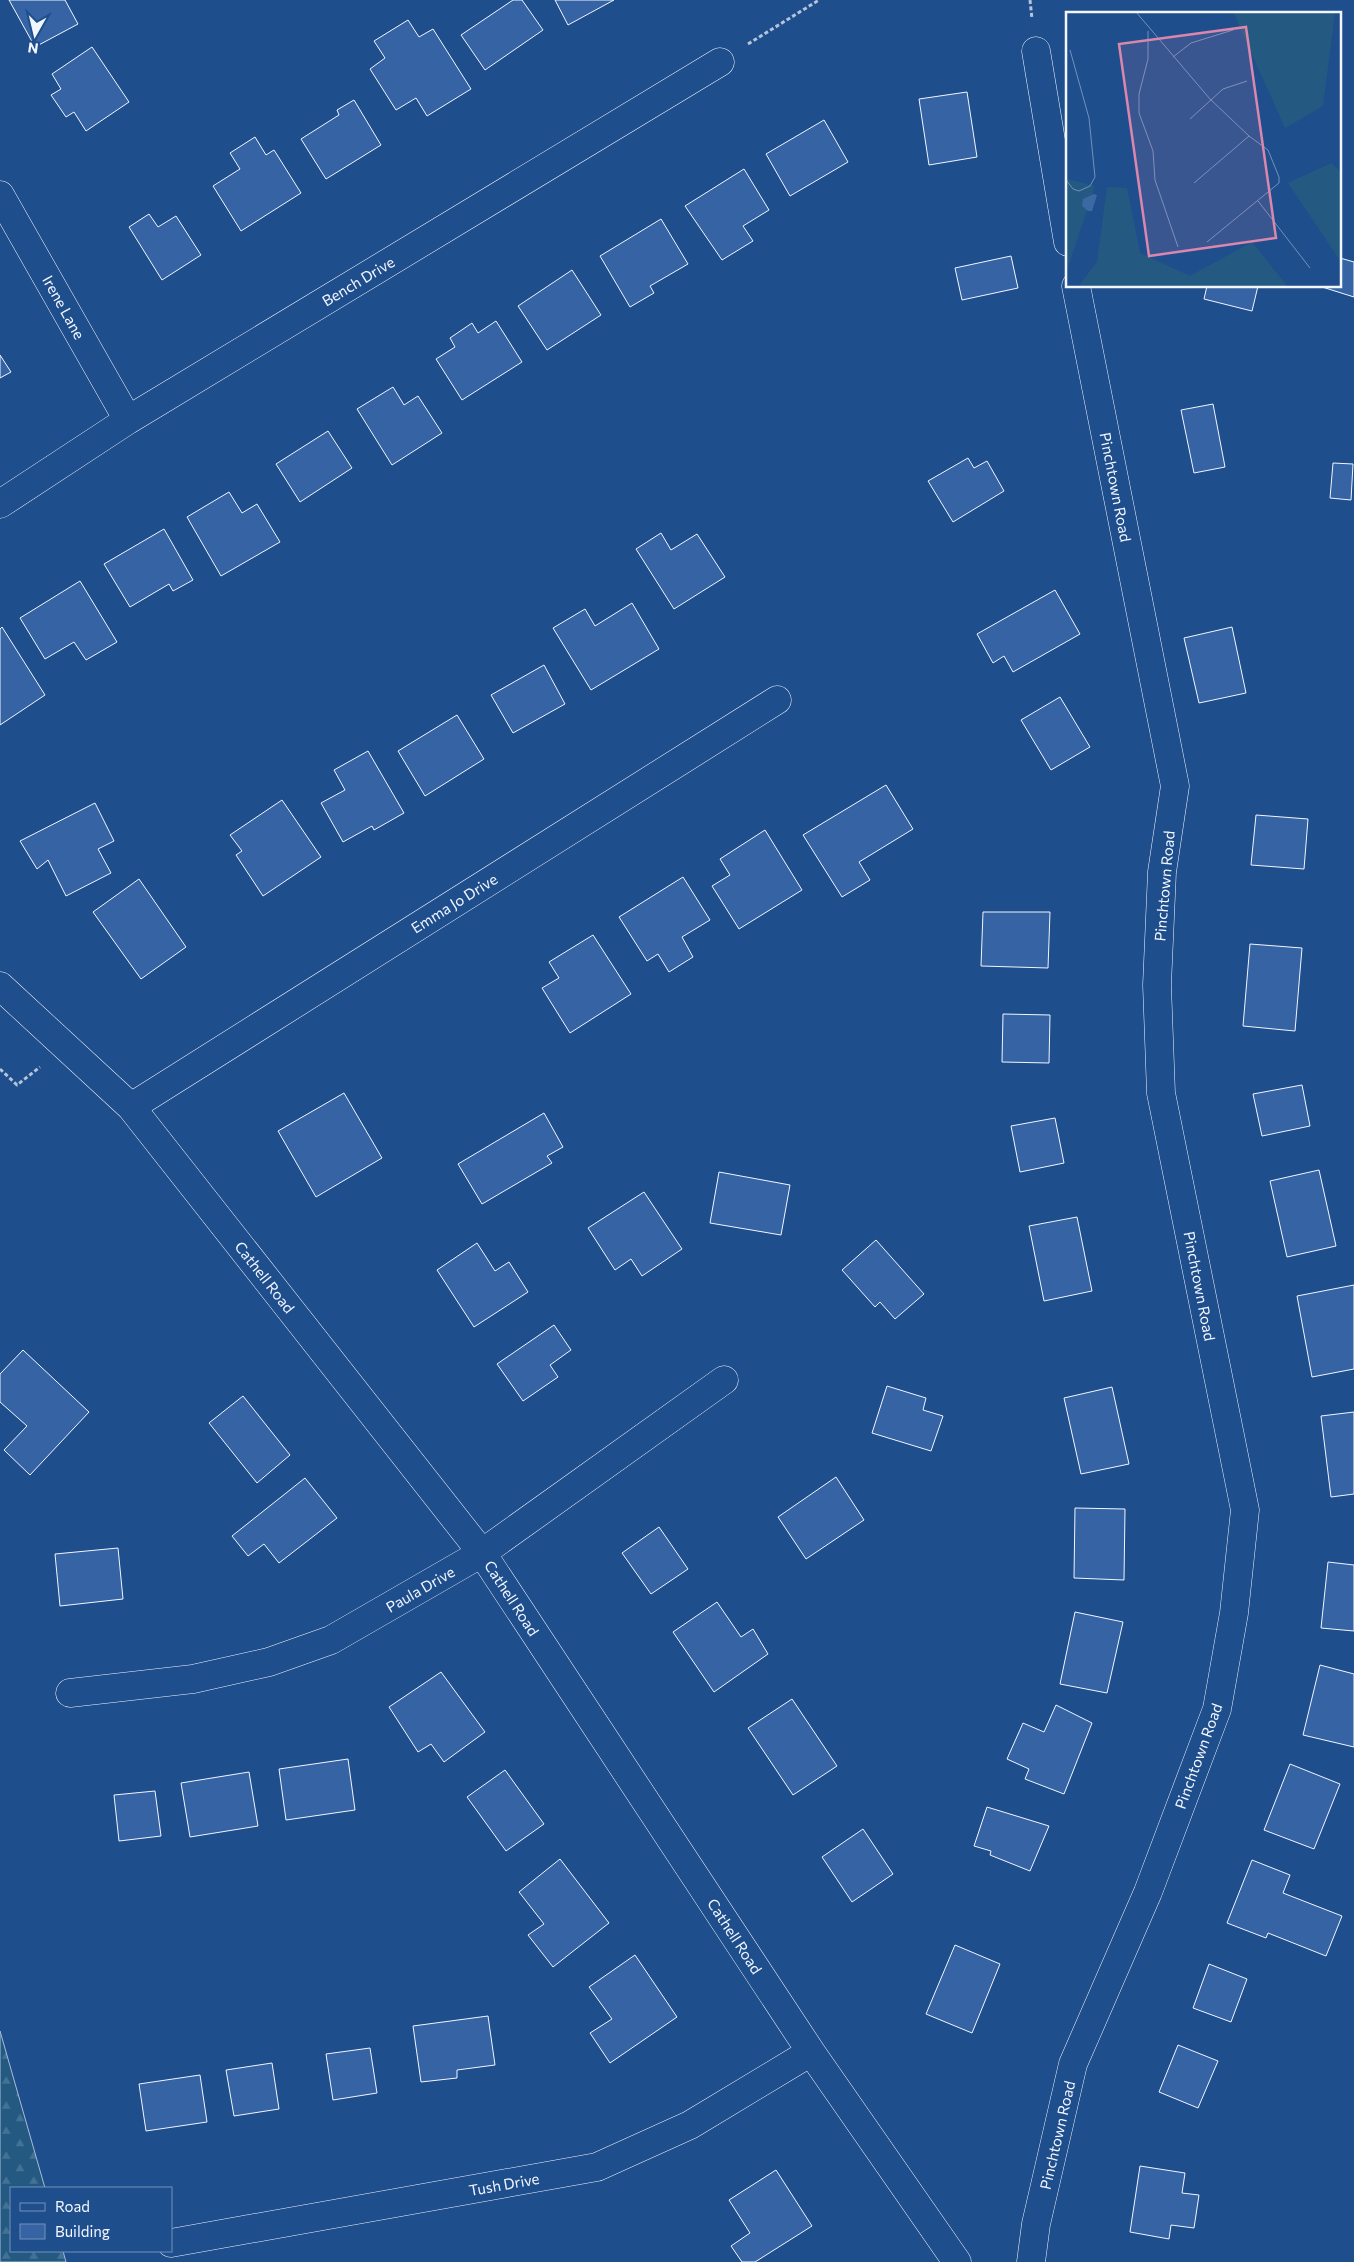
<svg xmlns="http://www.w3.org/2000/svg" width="1354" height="2262" viewBox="0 0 1354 2262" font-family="Commissioner,sans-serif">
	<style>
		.forest { fill: url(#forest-firs); stroke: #a8bbd7 }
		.building { fill: #3563a3; stroke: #f2f6ff }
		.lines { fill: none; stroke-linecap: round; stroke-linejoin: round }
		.minor-casing { stroke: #f2f6ff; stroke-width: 29 }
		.path { stroke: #b3c4dc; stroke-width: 3; stroke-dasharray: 4 2.5; stroke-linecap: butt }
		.minor { stroke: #1f4e8c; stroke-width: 28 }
		.labels { text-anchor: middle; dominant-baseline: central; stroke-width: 4; stroke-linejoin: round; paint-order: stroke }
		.street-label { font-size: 15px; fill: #f2f6ff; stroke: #1f4e8c }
		.inset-road { fill: none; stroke: #7391ba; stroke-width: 1 }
		.view { fill: #da87ad; fill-opacity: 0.15; stroke: #da87ad; stroke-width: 2.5 }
		.inset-edge { fill: none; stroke: #f2f6ff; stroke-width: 2.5 }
	</style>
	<defs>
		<pattern id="forest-firs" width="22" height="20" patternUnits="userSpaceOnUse" patternTransform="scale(1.25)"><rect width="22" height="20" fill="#245a82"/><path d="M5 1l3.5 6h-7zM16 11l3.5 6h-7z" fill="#447295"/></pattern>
	</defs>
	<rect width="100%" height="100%" fill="#1f4e8c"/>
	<path class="forest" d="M0 2031 45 2188H11V2251H63L66 2262H0Z"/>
	<path class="building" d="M9 0H65L78 24 35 47Z
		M513 0H522L543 30 485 70 461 35Z
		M555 0H614L568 25Z
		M408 20 419 37 433 29 471 89 427 116 416 98 396 110 370 69 385 58 374 41Z
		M92 47 129 102 86 131 74 112 66 117 51 95 61 89 52 74Z
		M967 92 977 157 929 165 919 99Z
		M354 100 381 145 326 179 301 139 339 115 337 110Z
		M824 120 848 162 790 196 766 154Z
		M255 137 266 155 274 150 301 193 241 231 213 186 240 169 230 153Z
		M744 169 769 210 743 226 753 241 722 260 685 206Z
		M149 214 158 227 176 216 201 255 162 280 129 227Z
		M661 219 688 264 650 286 654 293 630 307 600 256Z
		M1011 256 1018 288 962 300 955 268Z
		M1340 258 1354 262V297L1319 286H1340Z
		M572 270 601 315 547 350 518 306Z
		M1207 286H1258L1252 311 1204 299Z
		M496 321 522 362 462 400 436 359 455 347 450 338 472 323 478 333Z
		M0 355 11 372 0 378Z
		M393 387 404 405 418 396 442 433 392 465 357 409Z
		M1213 404 1225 467 1194 473 1181 410Z
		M328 431 352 468 300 502 276 464Z
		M968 458 974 468 987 461 1004 491 953 522 928 481Z
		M1333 463 1353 464 1351 500 1330 498Z
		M229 492 242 513 257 504 280 542 221 576 187 517Z
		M164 529 193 580 173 591 169 584 130 607 104 564Z
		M661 533 671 550 697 534 725 577 674 609 636 549Z
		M80 581 117 642 86 660 74 642 45 659 20 618Z
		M1055 590 1080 634 1013 672 1004 656 993 663 977 634Z
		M632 603 659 649 591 690 553 628 585 609 595 626Z
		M2 627 45 695 0 725V629Z
		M1232 627 1246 693 1199 703 1184 638Z
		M544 665 565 704 513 733 491 695Z
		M1060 697 1090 747 1051 770 1021 720Z
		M457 715 484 759 425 796 398 751Z
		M368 751 404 813 374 830 372 826 343 842 321 803 345 790 334 770Z
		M886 785 913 829 859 862 870 880 842 897 803 835Z
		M282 800 321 857 263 896 236 855 242 851 230 835Z
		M95 803 114 841 98 849 111 873 66 896 48 860 37 869 20 841Z
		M1256 815 1308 819 1304 869 1251 865Z
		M765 830 802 890 739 929 712 886 730 875 720 859Z
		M683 877 710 920 682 937 693 957 669 972 658 954 647 961 619 917Z
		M139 879 186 947 141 979 93 912Z
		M983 912H1050L1048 968 981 966Z
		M593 935 631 994 570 1033 542 988 559 978 549 962Z
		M1250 944 1302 948 1295 1031 1243 1026Z
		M1003 1014 1050 1015 1049 1063 1002 1062Z
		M1302 1085 1310 1126 1262 1136 1253 1094Z
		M344 1093 382 1158 316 1197 278 1131Z
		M544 1113 563 1147 547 1156 552 1163 482 1204 458 1164Z
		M1055 1118 1064 1163 1020 1172 1011 1126Z
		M1319 1170 1336 1246 1287 1257 1270 1181Z
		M719 1172 790 1185 781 1235 710 1223Z
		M644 1192 682 1249 642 1276 631 1259 615 1270 588 1228Z
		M1077 1217 1092 1291 1044 1301 1029 1226Z
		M876 1240 924 1294 895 1319 880 1302 875 1307 842 1270Z
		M477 1243 495 1271 509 1262 528 1292 474 1327 437 1270Z
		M1354 1285V1369L1312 1377 1297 1296Z
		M554 1325 571 1350 550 1365 558 1377 523 1401 497 1364Z
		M23 1350 89 1412 30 1475 4 1450 27 1426 0 1402V1374Z
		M887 1386 926 1398 923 1410 943 1416 931 1451 872 1433Z
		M1112 1387 1129 1464 1081 1474 1064 1398Z
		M243 1396 290 1455 257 1483 209 1423Z
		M1354 1412V1494L1331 1497 1321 1416Z
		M836 1477 864 1520 806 1559 778 1517Z
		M305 1478 337 1518 279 1563 264 1544 248 1556 232 1536Z
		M1075 1508 1125 1509 1124 1580 1074 1578Z
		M659 1527 688 1569 651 1594 622 1553Z
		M118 1548 123 1599 60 1606 55 1554Z
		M1328 1562 1354 1565V1631L1321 1628Z
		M717 1602 741 1637 753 1629 768 1654 714 1692 673 1632Z
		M1075 1612 1123 1622 1107 1693 1060 1684Z
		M1320 1665 1354 1674V1747L1303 1735Z
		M441 1672 485 1732 444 1762 431 1744 418 1752 389 1707Z
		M792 1699 837 1766 793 1795 748 1728Z
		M1056 1705 1092 1723 1064 1794 1025 1779 1029 1769 1007 1759 1023 1723 1044 1732Z
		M348 1759 355 1810 286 1820 279 1769Z
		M1290 1764 1340 1784 1314 1849 1264 1830Z
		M505 1770 544 1824 506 1851 467 1797Z
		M249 1772 258 1826 190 1837 181 1783Z
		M155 1791 161 1836 119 1841 114 1795Z
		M987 1807 1049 1826 1030 1871 990 1855 991 1851 974 1846Z
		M863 1829 893 1874 852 1902 822 1857Z
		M560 1859 609 1923 553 1967 528 1935 544 1924 519 1892Z
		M1252 1860 1290 1875 1283 1893 1342 1916 1326 1956 1268 1933 1266 1938 1227 1923Z
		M955 1945 1000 1964 972 2033 926 2014Z
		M635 1955 677 2017 610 2063 590 2033 612 2019 589 1987Z
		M1209 1964 1247 1979 1231 2022 1193 2008Z
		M488 2016 495 2065 457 2070V2078L421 2082 413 2026Z
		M1178 2045 1218 2061 1198 2108 1159 2092Z
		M370 2048 377 2093 333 2100 326 2054Z
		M272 2063 279 2109 234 2116 226 2070Z
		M200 2075 207 2122 146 2131 139 2084Z
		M1140 2166 1185 2173 1182 2193 1199 2195 1194 2228 1171 2225 1169 2239 1130 2232Z
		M776 2170 812 2226 755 2262H742L731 2246 750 2233 729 2200Z"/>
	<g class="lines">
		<g class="minor-casing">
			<path id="minor" d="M1036 51 1068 242
				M0 195 128 420
				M0 504 128 420 720 62
				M0 986 131 1107 482 1553 811 2052 957 2262
				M131 1107 777 700
				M70 1693 193 1679 269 1662 331 1640 482 1553 724 1380
				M171 2243 597 2167 690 2125 811 2052
				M1031 2262 1036 2224 1073 2064 1148 1892 1217 1709 1234 1613 1245 1510 1161 1093 1157 985 1162 872 1175 786 1076 286"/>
		</g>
		<path class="path" d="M1030 0 1032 19
			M748 44 819 0
			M0 1069 17 1085 40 1067"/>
		<use href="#minor" class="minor"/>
	</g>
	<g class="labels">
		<g class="street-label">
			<text transform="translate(358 281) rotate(-31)">Bench Drive</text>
			<text transform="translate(64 307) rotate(61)">Irene Lane</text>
			<text transform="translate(1116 487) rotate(79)">Pinchtown Road</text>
			<text transform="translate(1164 886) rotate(-85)">Pinchtown Road</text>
			<text transform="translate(454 903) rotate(-32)">Emma Jo Drive</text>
			<text transform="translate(265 1277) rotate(52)">Cathell Road</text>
			<text transform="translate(1200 1286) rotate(79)">Pinchtown Road</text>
			<text transform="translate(420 1589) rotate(-30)">Paula Drive</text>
			<text transform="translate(512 1598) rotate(57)">Cathell Road</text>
			<text transform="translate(1198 1756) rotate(-70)">Pinchtown Road</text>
			<text transform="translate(735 1936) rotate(57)">Cathell Road</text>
			<text transform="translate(1057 2135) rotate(-77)">Pinchtown Road</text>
			<text transform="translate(504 2184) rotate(-10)">Tush Drive</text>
		</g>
	</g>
	<g transform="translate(1066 12)">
		<rect width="275" height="275" fill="#1f4e8c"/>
		<path d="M167 0H269L257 94 219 116ZM265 151 275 160V250L222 171ZM41 175 61 176 74 241 124 264 186 230 222 275H16L14 272 31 250Z" fill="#245a82"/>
		<path d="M1 167 29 174 0 261V170Z" fill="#245a82"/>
		<path d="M28 182 31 183 26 199H22L16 194 17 187Z" fill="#3b69a3"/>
		<path class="inset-road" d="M70 0 144 87 183 124 202 138 213 165V171L141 230M82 19V47L73 82V101L87 139 89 168 112 235M107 45 125 31 167 18M124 107 157 77 181 69M0 168 7 177 13 179 24 174 29 165 23 106 4 38M128 171 183 124M192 189 244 256"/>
		<path class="view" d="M180 15 210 226 83 244 53 32Z"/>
		<rect width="275" height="275" class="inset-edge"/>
	</g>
	<rect x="10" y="2187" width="162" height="65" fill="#1f4e8c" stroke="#7391ba"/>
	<rect x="20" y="2203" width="25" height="8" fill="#1f4e8c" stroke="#7391ba"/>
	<text x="55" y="2212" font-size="15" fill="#f2f6ff">Road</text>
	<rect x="20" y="2224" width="25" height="15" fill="#3563a3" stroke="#7391ba"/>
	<text x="55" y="2237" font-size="15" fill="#f2f6ff">Building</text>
	<g transform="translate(35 35) rotate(188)" stroke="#1f4e8c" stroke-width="4" paint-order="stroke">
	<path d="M0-4L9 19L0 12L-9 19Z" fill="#f2f6ff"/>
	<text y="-8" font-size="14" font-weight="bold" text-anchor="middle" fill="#f2f6ff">N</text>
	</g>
</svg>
